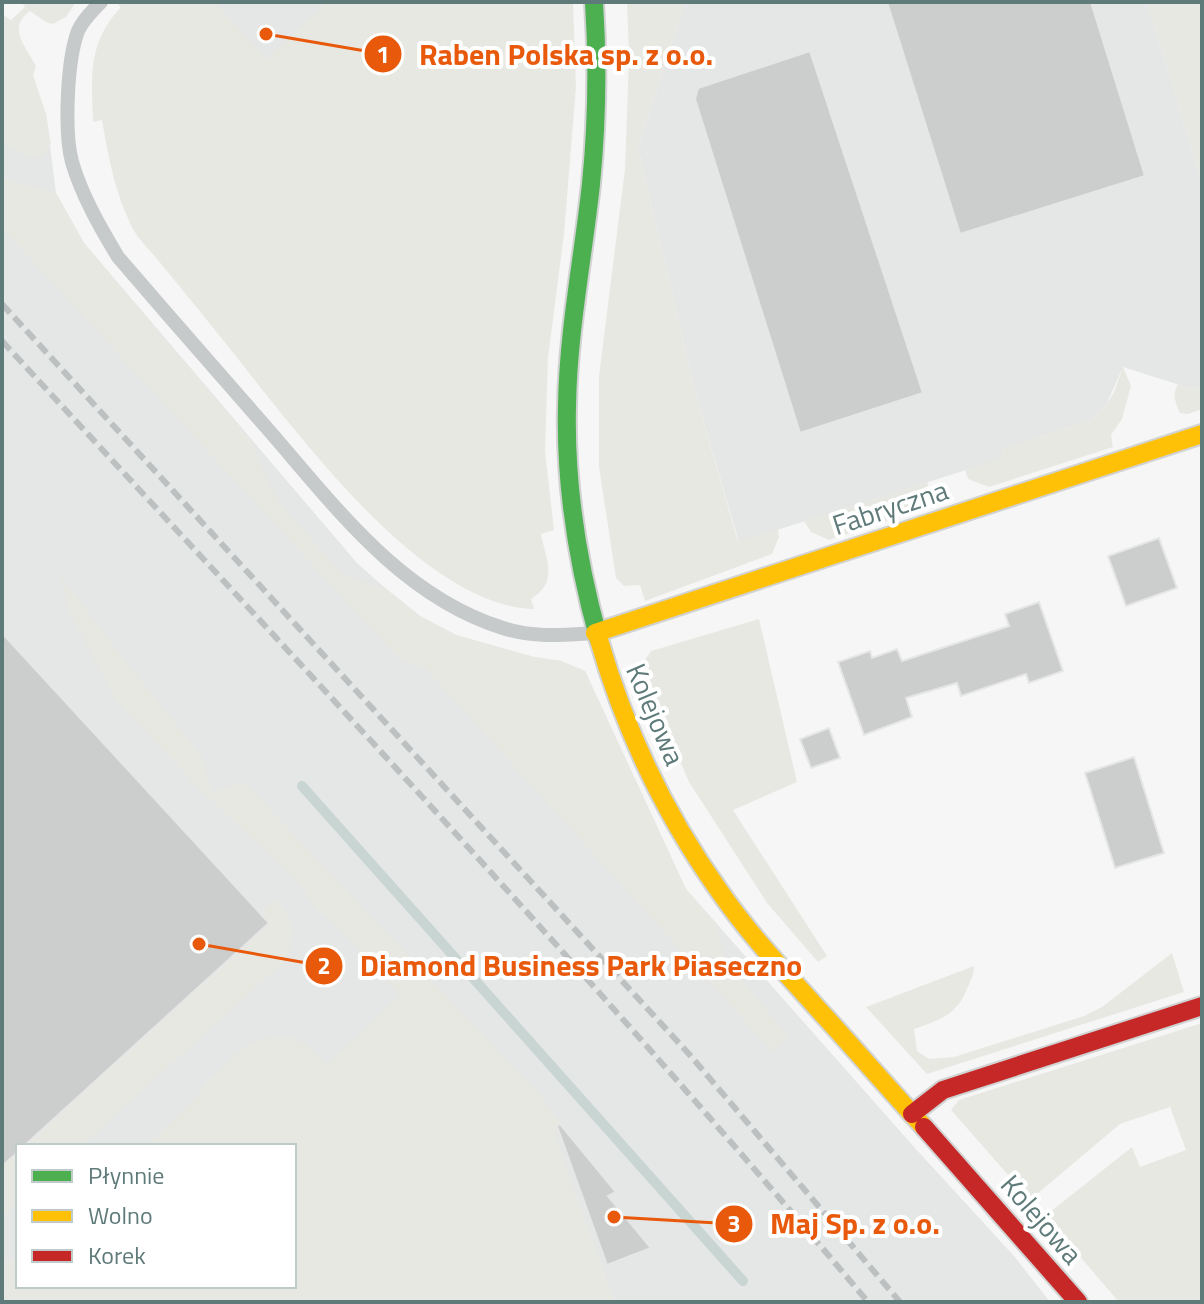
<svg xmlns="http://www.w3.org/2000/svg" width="1204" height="1304" viewBox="0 0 1204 1304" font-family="'Titillium Web',sans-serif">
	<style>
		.built { fill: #e4e7e6 }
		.green { fill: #e8e8e3 }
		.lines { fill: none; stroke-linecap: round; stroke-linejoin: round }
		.stream { stroke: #c8d5d2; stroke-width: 10 }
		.building { fill: #cccece; stroke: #e6e6e6; stroke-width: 2 }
		.fast-casing { stroke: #d1d3d3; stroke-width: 22 }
		.slow-casing { stroke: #d1d3d3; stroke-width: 22 }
		.jam-casing { stroke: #d1d3d3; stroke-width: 22 }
		.lane { stroke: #c7caca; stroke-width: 14 }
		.fast { stroke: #4caf50; stroke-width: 18 }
		.slow { stroke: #ffc107; stroke-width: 18 }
		.jam { stroke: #c62828; stroke-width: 18 }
		.rail { stroke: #bcc0c0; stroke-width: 6; stroke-dasharray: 12 6; stroke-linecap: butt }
		.labels { text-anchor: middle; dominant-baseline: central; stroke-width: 8; stroke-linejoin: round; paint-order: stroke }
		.street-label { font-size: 28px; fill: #5e7a79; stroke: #fff }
		.leader { fill: none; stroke: #e8590c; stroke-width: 3 }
		.callout-dot { fill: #e8590c; stroke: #fff; stroke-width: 3 }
		.mark-label { font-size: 24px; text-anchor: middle; font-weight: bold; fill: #fff }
		.callout-label { font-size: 30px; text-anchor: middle; font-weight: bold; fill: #e8590c; stroke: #fff; stroke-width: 8; stroke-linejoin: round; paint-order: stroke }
	</style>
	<rect width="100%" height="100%" fill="#f7f6f6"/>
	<path class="built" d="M116 2H338L262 62 136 24Z
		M685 2H1147L1202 182V386L1192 389 1123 367 1106 405 1091 420 1002 449 1004 458 739 542 697 399 638 148Z
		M2 35 46 114 56 193 84 243 357 563 384 587 420 616 456 635 534 657 561 661 585 671 686 889 915 1148 1014 1256 1050 1302H614L553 1132 562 1126 294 1146H18V1259L2 1263Z"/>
	<path class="green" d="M21 2H76L66 17 53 24 46 22 30 11C6 28 27 48 36 66L33 75 46 114 51 144 40 158 24 155 2 143V14L11 20 25 7Z
		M126 2H215L266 59 328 2H573L576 87 564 234 548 358 545 451 554 530 541 534C546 560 559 582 531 599L534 609C416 606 285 415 214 329 195 305 176 282 157 259 148 248 136 237 131 225 115 193 108 156 102 120L93 122C91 72 88 39 126 2Z
		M627 2H685L638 148 697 399 738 541 778 529 779 537 772 554 645 601 640 585 624 586 616 578 599 467V376L625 169 629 57Z
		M1147 2H1202V182Z
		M2 178 56 193 84 243 252 442 265 475 281 505 342 573 369 585 384 587 420 616 456 635 534 657 561 661 585 671 686 889 717 924 724 958 789 1038 773 1052 425 668 400 660 2 228Z
		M1123 367 1131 386 1122 419 1111 435 1113 447 989 487 968 479 965 470 1003 458 1001 449 1091 420 1106 405 1114 392Z
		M1178 384 1192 389 1202 386V409L1188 414 1180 413C1175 402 1172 395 1178 384Z
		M928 482 927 491 914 512 829 540 811 532 804 521Z
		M60 575 125 661 201 755 212 792 244 782 540 1095 563 1126 554 1133 614 1302H2V1263L18 1259V1286H294V1146H146L196 1098 206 1082 251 1042 280 1036 293 1038 305 1044 327 1064 400 995 332 921 315 908 299 883 200 789 116 700 69 611Z
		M759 619 797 782 733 810 827 956 818 962 767 903 689 782 640 667 651 651Z
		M275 899C297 921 295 933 285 961L81 1146H24L269 924 259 913Z
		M1172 953 1184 992 927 1074 866 1007 974 966C974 976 970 982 966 991 956 1016 937 1021 914 1029L917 1051 929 1059 954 1057 1084 1016 1102 1007Z
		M1202 1023V1302H1119L1045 1216 1132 1147 1140 1167 1186 1150 1170 1107 1120 1124 1030 1200 951 1110 959 1100Z
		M18 1152V1203L2 1217V1166Z"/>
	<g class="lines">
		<path class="stream" d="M302 786 743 1281"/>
	</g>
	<path class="building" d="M887 2H1091L1145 176 960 234Z
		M810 51 923 393 800 433 695 99 698 88Z
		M1159 538 1177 588 1126 606 1108 556Z
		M1039 602 1063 671 1029 683 1026 674 961 696 957 683 906 698 912 717 864 735 838 662 870 651 872 658 897 649 902 661 1009 626 1005 614Z
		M2 633 269 923 24 1146H18V1152L2 1166Z
		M829 728 840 758 811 768 800 739Z
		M1134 757 1164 853 1115 868 1085 773Z
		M560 1124 616 1192 608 1196 651 1248 607 1265 557 1126Z"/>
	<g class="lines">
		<g class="fast-casing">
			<path id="fast" d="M594 2C598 63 597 123 591 184 583 258 568 332 567 406 565 485 578 565 599 640"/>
		</g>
		<g class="slow-casing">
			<path id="slow" d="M595 633 1202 434
				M599 640C625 730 665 815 720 892 749 934 784 971 818 1009 854 1048 888 1088 924 1127"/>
		</g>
		<g class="jam-casing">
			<path id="jam" d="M912 1114 943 1090 1202 1006
				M924 1127 1078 1302"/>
		</g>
		<path class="lane" d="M101 2C92 11 83 20 78 31 67 60 64 132 72 162 82 196 100 227 118 257 167 314 216 370 266 427 334 505 400 596 503 628 533 638 563 635 593 633"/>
		<use href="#fast" class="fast"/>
		<use href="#slow" class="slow"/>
		<use href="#jam" class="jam"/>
		<path class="rail" d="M2 304 689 1054 900 1302
			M2 341C294 658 590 972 868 1302"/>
	</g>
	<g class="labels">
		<g class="street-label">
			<text transform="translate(890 507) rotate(-18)">Fabryczna</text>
			<text transform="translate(656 714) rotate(67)">Kolejowa</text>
			<text transform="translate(1042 1219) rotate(49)">Kolejowa</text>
		</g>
	</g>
	<path class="leader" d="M266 34L383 54M199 944L324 966M614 1217L734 1224"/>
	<g class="callout-dot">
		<circle cx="266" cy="34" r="8"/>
		<circle cx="199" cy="944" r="8"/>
		<circle cx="614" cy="1217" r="8"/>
		<circle cx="383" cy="54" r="20"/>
		<circle cx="324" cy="966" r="20"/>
		<circle cx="734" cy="1224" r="20"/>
	</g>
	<g class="mark-label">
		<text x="383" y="63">1</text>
		<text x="324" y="974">2</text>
		<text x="734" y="1232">3</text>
	</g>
	<g class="callout-label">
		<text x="566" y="65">Raben Polska sp. z o.o.</text>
		<text x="581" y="976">Diamond Business Park Piaseczno</text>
		<text x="855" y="1234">Maj Sp. z o.o.</text>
	</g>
	<rect width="1204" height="1304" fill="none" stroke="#5e7a79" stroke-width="8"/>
	<rect x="16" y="1144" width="280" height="144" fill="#ffffff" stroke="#bfcac9" stroke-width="2"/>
	<rect x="32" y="1170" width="40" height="12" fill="#4caf50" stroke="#bfcac9" stroke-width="2"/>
	<text x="88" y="1184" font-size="24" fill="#5e7a79">Płynnie</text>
	<rect x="32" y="1210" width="40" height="12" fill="#ffc107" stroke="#bfcac9" stroke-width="2"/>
	<text x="88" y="1224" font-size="24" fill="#5e7a79">Wolno</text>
	<rect x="32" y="1250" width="40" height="12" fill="#c62828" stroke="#bfcac9" stroke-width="2"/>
	<text x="88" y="1264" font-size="24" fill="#5e7a79">Korek</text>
</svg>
